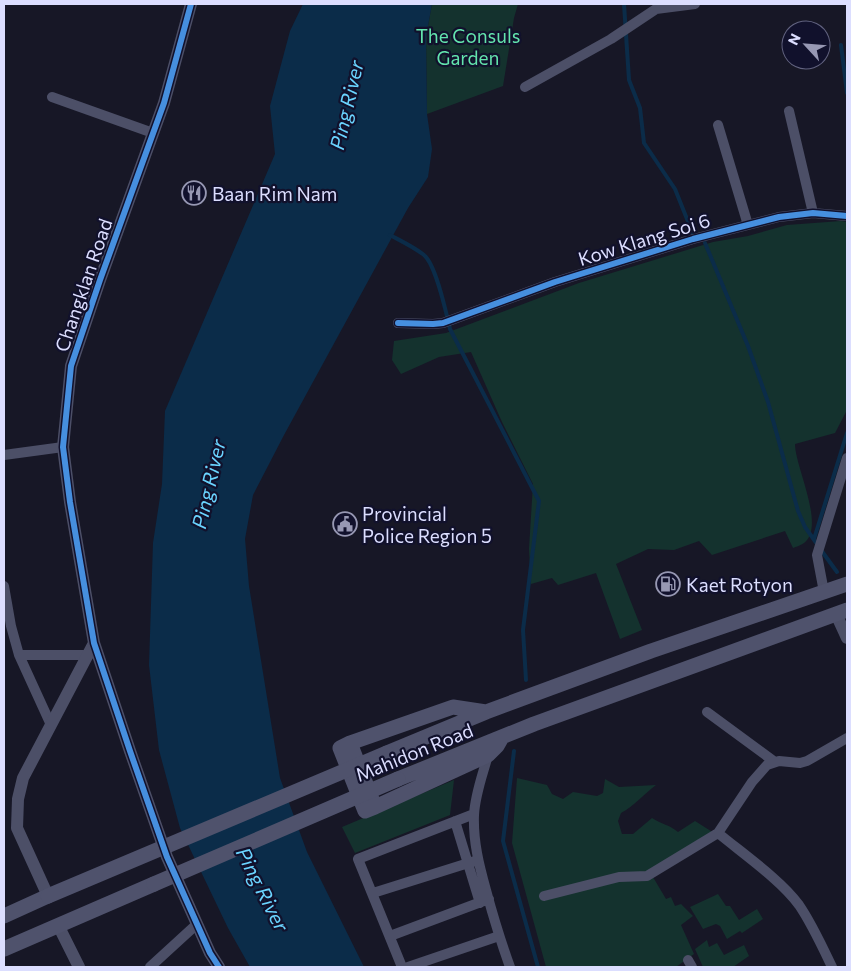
<svg xmlns="http://www.w3.org/2000/svg" width="851" height="971" viewBox="0 0 851 971" font-family="Commissioner,sans-serif">
	<style>
		.green { fill: #14322e }
		.water { fill: #0b2c49 }
		.lines { fill: none; stroke-linecap: round; stroke-linejoin: round }
		.stream { stroke: #0b2c49; stroke-width: 4 }
		.minor { stroke: #4c4f67; stroke-width: 10 }
		.tertiary { stroke: #4c4f67; stroke-width: 12 }
		.secondary { stroke: #4f526c; stroke-width: 15 }
		.secondary-bridge { stroke: #4f526c; stroke-width: 15 }
		.cycleway-casing { stroke: #11112c; stroke-width: 9 }
		.cycleway { stroke: #468fdf; stroke-width: 6 }
		.labels { text-anchor: middle; dominant-baseline: central; stroke-width: 4.5; stroke-linejoin: round; paint-order: stroke }
		.park-label { font-size: 19px; fill: #63e4ad; stroke: #11112c }
		.poi-label { font-size: 19px; fill: #dcdeff; stroke: #11112c; text-anchor: start }
		.street-label { font-size: 19px; fill: #dcdeff; stroke: #11112c }
		.water-label { font-size: 20px; font-style: italic; fill: #6ad4ff; stroke: #11112c }
	</style>
	<rect width="100%" height="100%" fill="#171726"/>
	<path class="green" d="M432 4H518L514 18 503 86 427 114 426 37Z
		M841 221 847 222V410L835 433 795 444C795 467 826 526 804 543 801 545 796 547 793 548L785 531 712 555 699 541 674 550 648 549 616 564 642 630 620 639 596 573 558 585 552 578 531 584 529 549 533 484 502 422 471 352 439 357 401 374 392 360 394 341 446 333 579 283 713 242 748 236 787 225Z
		M517 778 547 785 552 794 563 799 573 792 597 796 603 793 605 779 619 787 656 785C644 794 634 806 621 813L618 821 622 834H633L652 818C661 824 670 825 678 832L695 821 714 833 650 872 666 899 671 897 675 906 681 904 693 916 681 925 694 954 676 967H546L512 843Z
		M454 780 450 815 355 853 342 827Z
		M718 894 726 906H730L739 920 757 909 763 919 742 933 740 931 727 939 720 926 716 924 703 929 690 907Z
		M707 940 709 947 717 943 724 955 744 945 749 956 733 967H703L695 949Z"/>
	<path class="water" d="M303 4H432L426 37 427 114 432 149 428 177 408 208 284 435 253 495 245 539 249 586 280 778 307 852 364 967H250L228 928 180 828 159 750 149 665 153 543 162 484 165 411 275 154 270 106 290 31Z"/>
	<g class="lines">
		<path class="stream" d="M624 4 629 80 640 108 644 143 675 189 693 234
			M841 45 847 93
			M390 235C401 241 414 247 424 255 436 265 446 312 450 329L539 501 523 630 526 680
			M705 243 748 346 768 402 798 511 805 527 817 544
			M814 539 847 433
			M821 550 837 572
			M514 751 503 841 538 967"/>
		<path class="minor" d="M525 87 611 39 656 9 695 4
			M52 97 153 133
			M789 111 813 213
			M718 125 748 225
			M398 323 433 324 443 323 555 282 693 239 779 217 813 213 847 216
			M4 455 63 447
			M4 586 11 626 19 655 51 725
			M824 592 817 555 847 458
			M19 655H88
			M707 712 775 762
			M488 755C483 774 475 794 474 815 473 841 479 865 486 890 493 916 501 942 510 967
			M455 821 480 903
			M718 833C742 853 781 880 799 905 812 924 822 946 832 967
			M373 893 478 860
			M544 896 619 877 647 876 718 833 752 782 767 765 779 761 800 763 807 761 847 738
			M390 936 489 899
			M688 960 692 967
			M150 967 197 924
			M402 967 358 859 474 814
			M408 967 499 936"/>
		<path class="tertiary" d="M191 4 164 103 100 280 71 366 63 447 70 502 94 643 130 751 167 857 210 953 219 967
			M836 614 847 638
			M48 896 17 828 18 799 23 778 94 643
			M58 925 79 967"/>
		<path class="secondary" d="M486 712 453 707 350 743 375 807 488 755 497 746 501 739
			M350 743 340 748 365 811 375 807
			M387 753 486 712 651 651 847 584
			M398 779 534 724 847 610
			M4 916 48 896
			M4 949 154 884"/>
		<path class="secondary-bridge" d="M154 884 398 779
			M48 896 387 753"/>
		<g class="cycleway-casing">
			<path id="cycleway" d="M191 4 164 103 100 280 71 366 63 447 70 502 94 643 130 751 167 857 210 953 219 967
				M398 323 433 324 443 323 555 282 693 239 779 217 813 213 847 216"/>
		</g>
		<use href="#cycleway" class="cycleway"/>
	</g>
	<defs>
		<g id="restaurant-ring" transform="scale(1.25)"><circle r="9.5" fill="#11112c" stroke="#9798b3" stroke-width="1.5"/><path d="M-5-6h1v4h1v-4h1v4h1v-4h1v5L-1.5 .5V6h-2V.5L-5-1ZM5-6V6H3V1.5H1.5Q1.5-4 5-6Z" fill="#9798b3"/></g>
		<g id="civic-ring" transform="scale(1.25)"><circle r="9.5" fill="#11112c" stroke="#9798b3" stroke-width="1.5"/><path d="M-.6-6.5H3V-4.5H.6V-3L4-1V1h2V6H-6V1h2V-1L-.6-3ZM-1.2 2.5V6h2.4V2.5Z" fill="#9798b3"/></g>
		<g id="fuel-ring" transform="scale(1.25)"><circle r="9.5" fill="#11112c" stroke="#9798b3" stroke-width="1.5"/><path d="M-5.5-6h7V0h2V4h1.3V-2.5L3-4.5l.8-.8L6-3V5H2.5V1h-1V6h-7ZM-4.2-4.7v3.2H.2V-4.7Z" fill="#9798b3"/></g>
	</defs>
	<g fill-rule="evenodd">
		<use href="#restaurant-ring" x="194" y="193"/>
		<use href="#civic-ring" x="345" y="524"/>
		<use href="#fuel-ring" x="668" y="584"/>
	</g>
	<g class="labels">
		<g class="park-label">
			<text x="468" y="35">The Consuls<tspan x="468" dy="22">Garden</tspan></text>
		</g>
		<g class="poi-label">
			<text x="212" y="193">Baan Rim Nam</text>
			<text x="362" y="513">Provincial<tspan x="362" dy="22">Police Region 5</tspan></text>
			<text x="686" y="584">Kaet Rotyon</text>
		</g>
		<g class="street-label">
			<text transform="translate(644 239) rotate(-17)">Kow Klang Soi 6</text>
			<text transform="translate(83 285) rotate(-71)">Changklan Road</text>
			<text transform="translate(414 752) rotate(-22)">Mahidon Road</text>
		</g>
		<g class="water-label">
			<text transform="translate(346 105) rotate(-77)">Ping River</text>
			<text transform="translate(208 484) rotate(-77)">Ping River</text>
			<text transform="translate(263 889) rotate(63)">Ping River</text>
		</g>
	</g>
	<rect width="851" height="971" fill="none" stroke="#dcdeff" stroke-width="10"/>
	<g transform="translate(806 45) rotate(296)"><circle r="24" fill="#11112c" stroke="#626380"/>
	<path d="M0-4L9 19L0 12L-9 19Z" fill="#9798b3"/>
	<text y="-8" font-size="14" font-weight="bold" text-anchor="middle" fill="#dcdeff">N</text>
	</g>
</svg>
